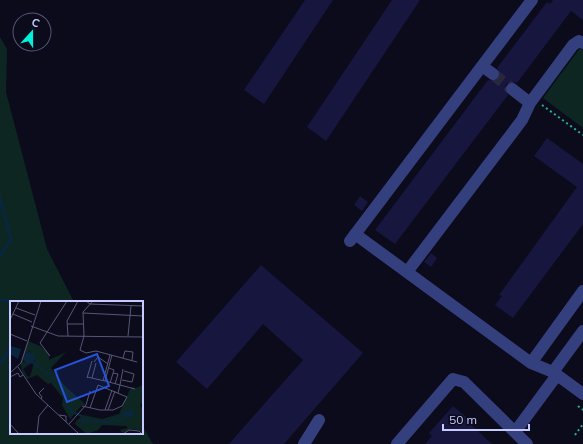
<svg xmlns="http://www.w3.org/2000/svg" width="583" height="444" viewBox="0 0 583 444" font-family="Mulish,sans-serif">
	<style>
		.green { fill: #0e2621 }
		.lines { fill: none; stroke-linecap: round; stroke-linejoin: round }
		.stream { stroke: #09263d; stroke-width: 3.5 }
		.building { fill: #17163e }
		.minor-tunnel { stroke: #27283e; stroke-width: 12; stroke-dasharray: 12 6; stroke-linecap: butt }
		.path { stroke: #29b08f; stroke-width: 2; stroke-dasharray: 2 3; stroke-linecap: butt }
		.minor { stroke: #343f7d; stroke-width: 12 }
		.inset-river { fill: none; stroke: #09263d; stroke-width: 2 }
		.inset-road { fill: none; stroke: #565777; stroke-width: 1 }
		.view { fill: #2554da; fill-opacity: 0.15; stroke: #2554da; stroke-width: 2 }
		.inset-edge { fill: none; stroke: #c6caff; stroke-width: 2 }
	</style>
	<rect width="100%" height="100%" fill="#0b0b1c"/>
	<path class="green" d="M0 37 7 49 6 92 47 249 74 302H11V433H142V425L153 444H0Z
		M580 48 583 50V128L543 98Z"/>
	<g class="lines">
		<path class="stream" d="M0 198 11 240 0 256
			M0 300H6L11 306
			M0 364 11 346"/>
	</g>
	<path class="building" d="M305 0H333L264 104 244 90Z
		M392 0H420L326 141 307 127Z
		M553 0H583V20L571 11 517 83 513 82 506 84 505 88 508 95 395 244 375 230 488 80 493 81 499 79 500 74 497 68 547 2 550 4Z
		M547 138 583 164V224L513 318 495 305 502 296 499 295 577 187 534 156Z
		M360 196 368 202 362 211 354 205Z
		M431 253 437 258 431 267 424 262Z
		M261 265 363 353 284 444H229L303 360 263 324 207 389 176 362Z
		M453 406 470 420 468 422 492 444H425L432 436 429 433Z"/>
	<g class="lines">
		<path class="minor-tunnel" d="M493 74 512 89"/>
		<path class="path" d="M542 105 583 135
			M578 406 583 410
			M575 435 583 424"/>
		<path class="minor" d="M493 74 482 66 532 0
			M512 89 530 103 573 45 579 41 583 43
			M355 234 531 363 553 372
			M350 241 482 66
			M407 272 522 120 530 103
			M583 331 553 372 583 394
			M531 363 583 291
			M515 432 557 375
			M304 444 319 420
			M397 444 453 379 464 382 527 444"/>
	</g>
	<g transform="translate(10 301)">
		<rect width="133" height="133" fill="#0b0b1c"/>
		<path d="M18 40 30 45 39 53V59L56 51 41 67 55 85 76 104H72L60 118 52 104 53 97 41 82 38 83 27 74 17 78 12 70 11 63ZM20 50 25 58 20 76 17 75 13 68 20 63 13 61 15 53ZM133 84V104L130 102 133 112V133L129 129 120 128 112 132 110 129 118 127 116 125 92 124 88 129 77 133 65 123 66 120 73 114 92 118 109 113 121 86 126 87Z" fill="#0e2621" fill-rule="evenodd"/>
		<path d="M0 45 11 48 8 58 0 53ZM13 57a6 6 0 1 1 12 0a6 6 0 1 1-12 0ZM122 108 124 116H111L112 113Z" fill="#09263d"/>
		<path class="inset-river" d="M22 61 51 83 52 90 56 92 57 103 62 111 72 115 73 122 76 119 98 121 105 118 109 121 114 117"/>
		<path class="inset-road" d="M76 0 80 3 133 5M83 0 73 11 74 35 70 49 76 52 86 50 127 61M6 7 25 14M73 12 133 15M3 13 22 21M0 19 9 0M57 23H73M21 25 48 35 133 36M0 33 17 40M58 35 57 20 68 0M118 35 121 5M102 54 95 80 110 84 113 68M40 55 30 42 57 0M113 57 115 50 123 51 122 59M84 61 88 56 98 63M8 66 26 93 69 133M99 67 104 69 100 82M0 72 11 62 31 0M103 72 108 73 105 83M0 76 8 72 10 76 13 74M77 76 95 80M77 77 82 60M82 77 86 62M112 79 122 81 124 73 114 70M93 80 100 54M108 92 110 84 125 88M31 98 32 96 29 92 34 87M72 105 90 109H103L112 105 117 96 88 84 80 107M95 109 102 89M98 109 105 90M49 114 56 115V121M0 123 9 133M59 123 76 104 80 90M27 133 29 115 38 104M113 133 119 129 129 130 132 133"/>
		<path class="view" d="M87 53 99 85 57 101 45 69Z"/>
		<rect width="133" height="133" class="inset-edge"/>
	</g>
	<g transform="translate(32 32) rotate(21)"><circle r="19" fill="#0b0b1c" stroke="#565777"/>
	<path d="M0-3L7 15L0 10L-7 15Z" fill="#00f1dc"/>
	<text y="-6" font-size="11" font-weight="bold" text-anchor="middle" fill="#c6caff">С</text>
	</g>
	<path d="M443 424v6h86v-6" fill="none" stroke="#c6caff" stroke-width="2"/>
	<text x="449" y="424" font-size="12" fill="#c6caff" stroke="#0b0b1c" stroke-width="3" paint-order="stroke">50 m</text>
</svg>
